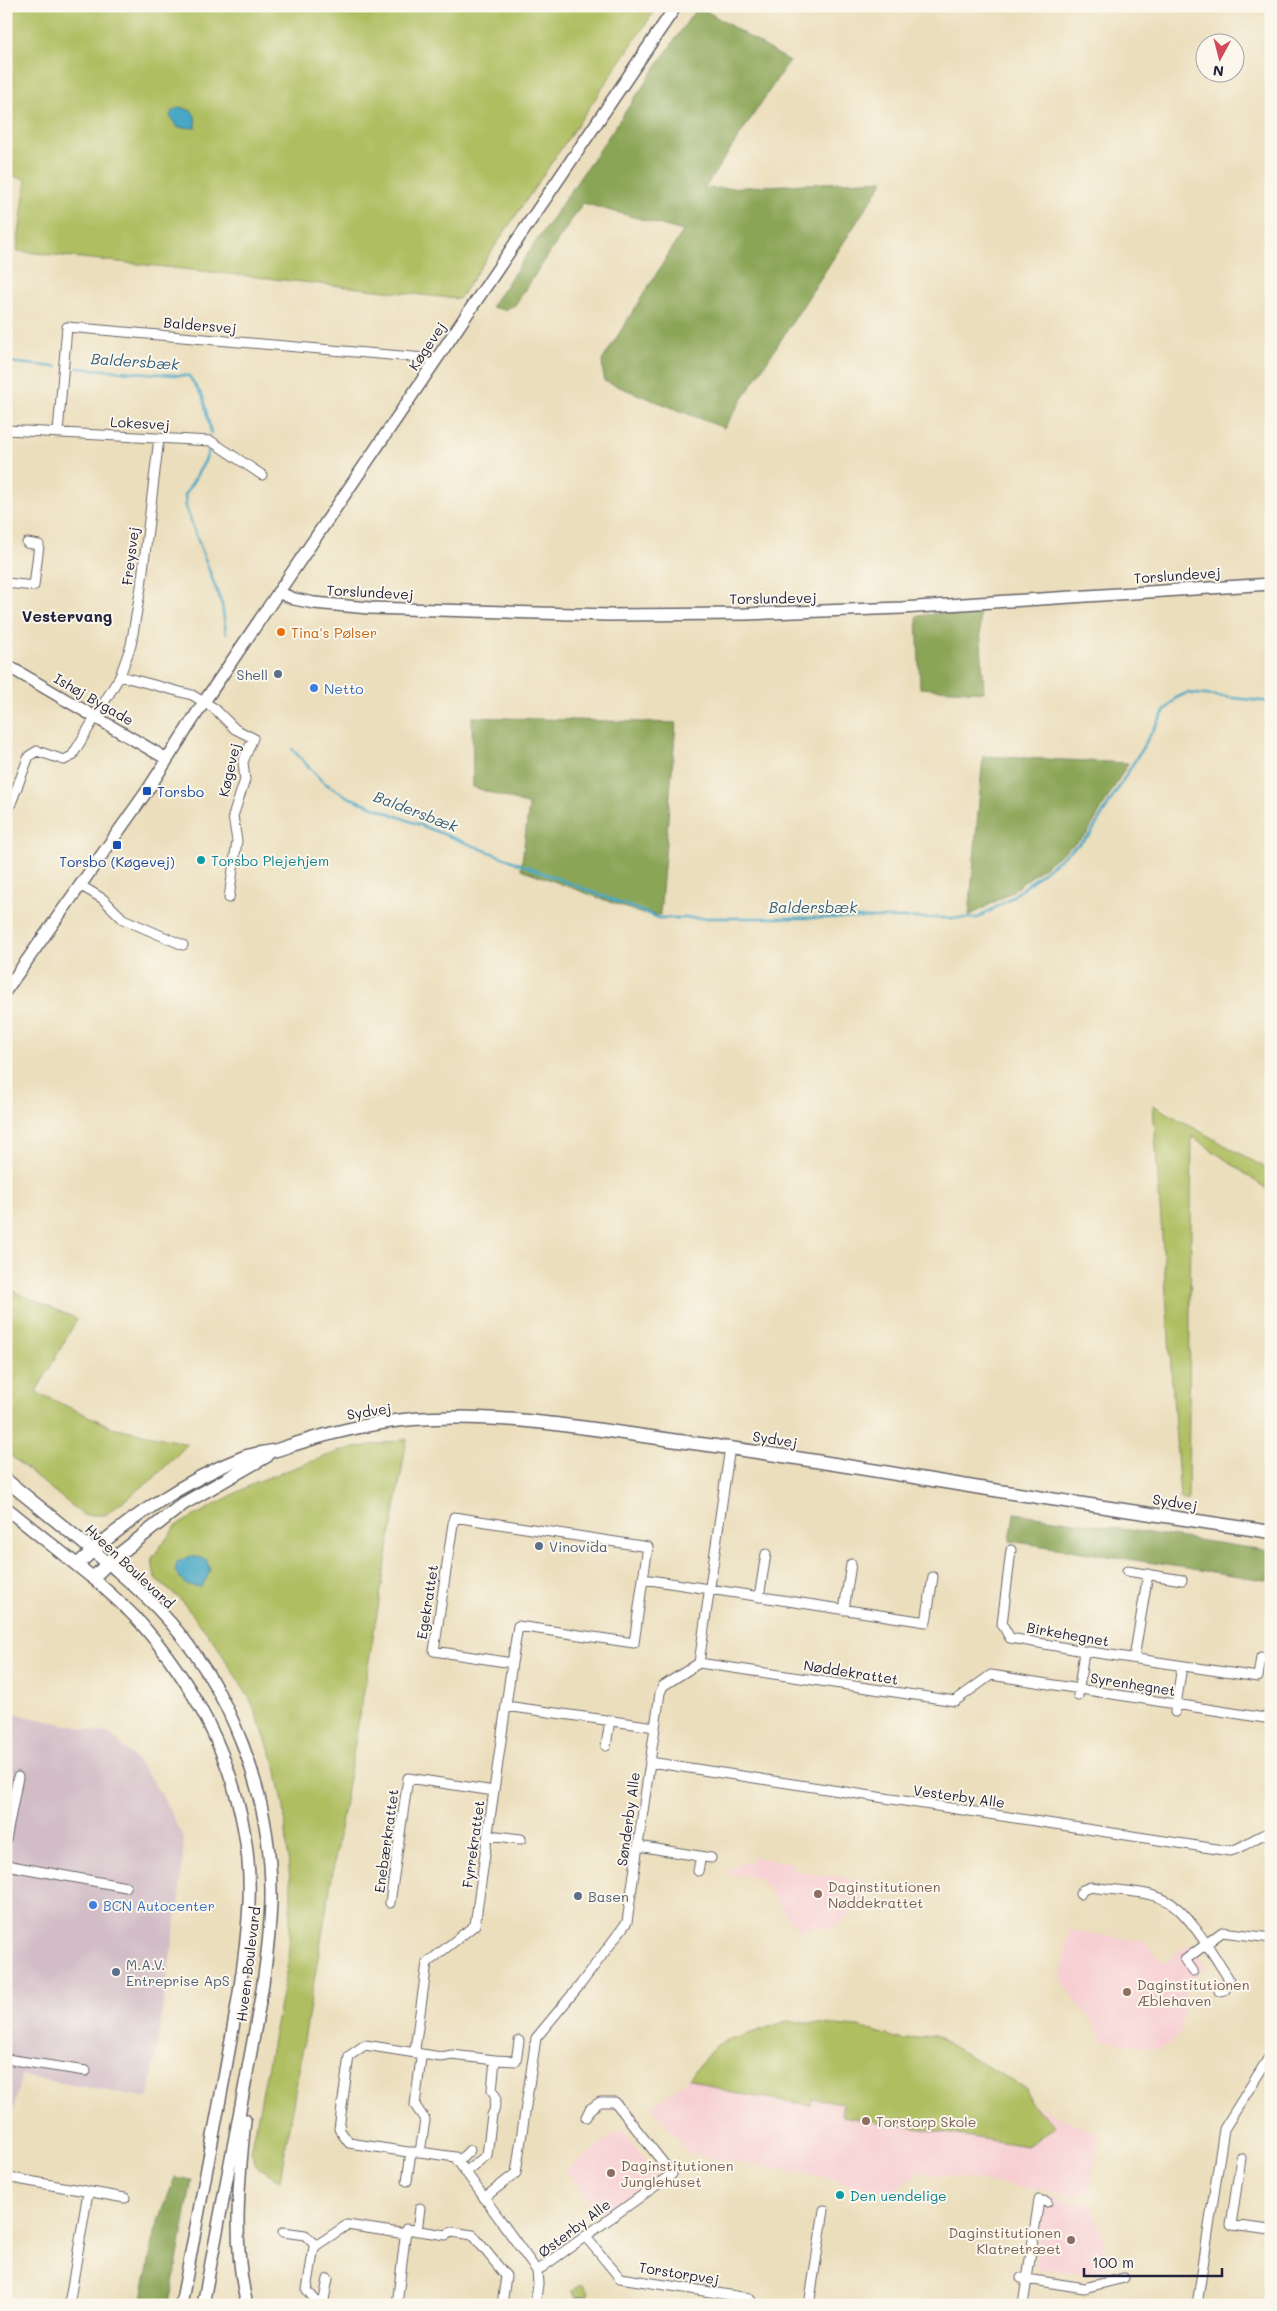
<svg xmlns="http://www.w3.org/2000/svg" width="1277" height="2311" viewBox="0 0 1277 2311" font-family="Mali,sans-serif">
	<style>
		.built { fill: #f7cfd3 }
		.industrial { fill: #d2bdc7 }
		.green { fill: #afbe61; stroke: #68704e }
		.forest { fill: #8ba557; stroke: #566449 }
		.water { fill: #46a7c5; stroke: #346480 }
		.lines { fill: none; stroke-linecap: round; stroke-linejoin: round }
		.stream { stroke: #46a7c5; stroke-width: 2.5 }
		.minor-casing { stroke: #686468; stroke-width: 11 }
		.tertiary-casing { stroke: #686468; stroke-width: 14 }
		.secondary-casing { stroke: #686468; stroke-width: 15 }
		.minor { stroke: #fff; stroke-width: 9 }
		.tertiary { stroke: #fff; stroke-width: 11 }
		.secondary { stroke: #fff; stroke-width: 12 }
		.food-dot { fill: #e8710a; stroke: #fbf7ec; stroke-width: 2 }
		.service-dot { fill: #5c6f8a; stroke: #fbf7ec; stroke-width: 2 }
		.shop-dot { fill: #3f7fe0; stroke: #fbf7ec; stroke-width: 2 }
		.transit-dot { fill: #1a4fb4; stroke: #fbf7ec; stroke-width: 2 }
		.culture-dot { fill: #0f9aa8; stroke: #fbf7ec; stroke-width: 2 }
		.education-dot { fill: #8d6e63; stroke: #fbf7ec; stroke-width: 2 }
		.labels { text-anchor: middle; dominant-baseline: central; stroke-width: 4; stroke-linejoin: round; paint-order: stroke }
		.street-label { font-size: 14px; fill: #22223b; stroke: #fbf7ec }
		.food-label { font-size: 14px; fill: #c56008; stroke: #fbf7ec; text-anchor: start }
		.service-label { font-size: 14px; fill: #4e5e75; stroke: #fbf7ec; text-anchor: start }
		.shop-label { font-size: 14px; fill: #366cbe; stroke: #fbf7ec; text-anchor: start }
		.transit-label { font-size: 14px; fill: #164399; stroke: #fbf7ec; text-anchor: start }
		.culture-label { font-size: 14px; fill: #0d838f; stroke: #fbf7ec; text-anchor: start }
		.education-label { font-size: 14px; fill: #785e54; stroke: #fbf7ec; text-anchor: start }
		.water-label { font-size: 15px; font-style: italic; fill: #325e79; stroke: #fbf7ec }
		.quarter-label { font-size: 16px; font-weight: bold; fill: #22223b; stroke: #fbf7ec }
	</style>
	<rect width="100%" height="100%" fill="#fbf7ec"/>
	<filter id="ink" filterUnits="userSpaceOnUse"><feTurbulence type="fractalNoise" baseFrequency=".02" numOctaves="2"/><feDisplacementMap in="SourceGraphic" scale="10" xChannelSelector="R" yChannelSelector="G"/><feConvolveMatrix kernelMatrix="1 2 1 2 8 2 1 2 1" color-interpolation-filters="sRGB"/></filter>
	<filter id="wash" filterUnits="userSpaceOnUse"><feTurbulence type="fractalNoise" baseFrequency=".0096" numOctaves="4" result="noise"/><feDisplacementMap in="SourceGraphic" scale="20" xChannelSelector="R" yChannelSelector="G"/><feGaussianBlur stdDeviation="1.12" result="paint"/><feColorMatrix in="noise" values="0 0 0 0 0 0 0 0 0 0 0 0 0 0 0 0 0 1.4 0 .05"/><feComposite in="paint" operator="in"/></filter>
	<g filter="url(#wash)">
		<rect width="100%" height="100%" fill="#ebdebc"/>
		<path class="built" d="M752 1857 793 1863 792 1870 866 1881 862 1907 832 1929 808 1926 799 1932 759 1878 726 1873 740 1862 751 1864Z
			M1069 1930 1146 1942 1163 1964 1189 1944 1207 1968 1180 1987 1186 1996 1180 2035 1161 2049 1105 2040 1061 1980Z
			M787 2021 859 2027 903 2040 933 2035 1026 2089 1030 2103 1099 2135 1090 2191 1078 2196 921 2172 891 2193 860 2189 829 2178 689 2154 652 2107 689 2078 716 2045Z
			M622 2129 656 2176 600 2217 566 2170Z
			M1045 2196 1091 2204 1113 2268 1085 2275 1035 2268 1042 2213 1052 2206V2199L1045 2198Z"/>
		<path class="industrial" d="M6 1712 110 1734 138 1762 162 1795 184 1840 179 1900 149 2098 21 2076 6 2144Z"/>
		<path class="green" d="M6 6H658L459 299 17 251 26 179 6 175Z
			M1153 1105 1271 1171V1192L1192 1136 1188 1502 1180 1498Z
			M6 1288 77 1319 36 1392 112 1427 188 1444 154 1478 105 1515H83L6 1452Z
			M407 1439 280 2180 257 2167 251 2151 288 1963 291 1893 284 1808 276 1767 251 1701 215 1643 180 1599 155 1579 152 1558 176 1526 256 1482 343 1450Z
			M787 2021 859 2027 903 2040 933 2035 1026 2089 1030 2103 1056 2126 1027 2146 841 2116 843 2103 812 2098 811 2105 727 2092 689 2078 716 2045Z
			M582 2284 589 2293 587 2295 590 2300 593 2298 595 2300 593 2302 580 2300 572 2290Z"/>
		<path class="forest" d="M698 6 789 61 704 189 884 180 724 428 604 381 602 361 683 231 583 203 515 305 504 310 491 307Z
			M979 608 984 692 920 688 917 616Z
			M472 717 676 723 660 915 640 913 521 869 529 805 473 787Z
			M983 756 1128 763 1087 834 1007 895 969 916Z
			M1014 1513 1271 1551V1581L1010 1541Z
			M175 2177 192 2180 169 2305H141L154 2234Z"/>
		<path class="water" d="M180 107 192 111 195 116 196 128 177 127 170 116 172 111Z
			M190 1556 206 1559 210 1569 207 1578 201 1587 186 1585 175 1571 177 1562Z"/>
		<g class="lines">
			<path class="stream" d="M6 362 57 367
				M77 368 189 376 203 397 211 433
				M209 450 205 461 185 495 186 508 222 605 226 633
				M292 749 323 782 348 797 659 918H978L1008 900 1090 835 1164 712 1176 698 1187 693 1271 702"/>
		</g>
	</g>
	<g filter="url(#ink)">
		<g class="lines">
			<g class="minor-casing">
				<path id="minor" d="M6 430 211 441 262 475
					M58 432 67 327 436 359
					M6 583 34 586 39 545 27 543
					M120 676 192 695 214 708 235 729 253 738 243 762 245 780 233 816 237 841 229 898
					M6 811 10 806 29 756 37 751 64 760 72 756 120 676 131 645 141 587 159 438
					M80 885 103 899 123 919 183 945
					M1011 1550 1002 1624 1010 1638 1084 1651 1258 1677 1261 1657
					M1127 1571 1182 1580
					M643 1579 634 1643 518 1626 512 1663 434 1651 454 1517 648 1547 643 1579 926 1622 933 1577
					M759 1597 766 1554
					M844 1610 851 1564
					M1134 1658 1148 1574
					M512 1663 475 1925 427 1963 415 2049 421 2058 415 2105 425 2120 420 2152 455 2157 537 2271
					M699 1663 955 1701 991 1675 1271 1719
					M1078 1696 1084 1651
					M506 1706 655 1727
					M1175 1712 1182 1666
					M606 1746 610 1720
					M650 1762 1230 1851C1244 1848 1254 1837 1268 1833L1271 1835
					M488 1835 521 1839
					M6 1840 18 1777
					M638 1846 711 1858
					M6 1865 126 1887
					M698 1871 701 1856
					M1080 1894 1083 1890 1091 1887C1115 1891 1146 1890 1167 1901 1188 1911 1214 1956 1227 1976L1229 1980 1225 1990 1219 1991
					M390 1903 408 1778 494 1791
					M1193 1971 1185 1960 1222 1932 1271 1938
					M6 2059 86 2071
					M495 2060 516 2061 519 2041
					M420 2152H408L349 2143 339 2129 349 2056 365 2045 441 2057 452 2055 495 2060 492 2090 496 2097 494 2111 492 2115 487 2155 465 2172
					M1241 2158 1231 2225 1271 2230
					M458 2162 470 2150
					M6 2177 125 2198
					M407 2181 411 2152
					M484 2198 516 2173 536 2038 580 1985 627 1922 660 1693 663 1686 699 1663 730 1447
					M417 2231 420 2208
					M283 2232 305 2235 316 2246
					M585 2236 620 2278 749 2298 754 2305
					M1021 2278 1084 2288 1124 2278
					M69 2305 88 2192
					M319 2305 307 2290 314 2247 347 2225 406 2234
					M323 2305 328 2279
					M397 2305 406 2229 446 2235 451 2232 473 2235 506 2276 502 2305
					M535 2305 538 2284 537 2271 672 2174 615 2102H600L590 2109 586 2117
					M578 2305H582
					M809 2305 824 2210
					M1023 2305 1039 2200 1047 2202
					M1197 2305 1224 2129 1271 2054"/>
			</g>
			<g class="tertiary-casing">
				<path id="tertiary" d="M278 592 294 599 314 603 369 608 609 615 746 614 902 608 1271 584
					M6 665 167 759
					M6 990 147 791 204 702 676 6
					M108 1563C125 1578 143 1593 158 1609 231 1685 273 1797 271 1902 269 1963 256 2024 245 2084 231 2158 217 2231 203 2305
					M93 1578C110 1594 129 1609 144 1627 209 1702 253 1801 249 1903 246 1960 235 2017 225 2073 210 2151 196 2228 181 2305
					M245 2120C239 2181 232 2244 247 2305"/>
			</g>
			<g class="secondary-casing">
				<path id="secondary" d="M6 1480 108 1563
					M6 1508 93 1578 108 1563 183 1504 267 1456
					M77 1565C123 1522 185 1480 244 1457 255 1453 268 1453 280 1449 324 1434 367 1423 413 1419 505 1412 596 1430 686 1442 793 1456 899 1475 1006 1492 1094 1506 1182 1519 1271 1532"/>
			</g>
			<use href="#minor" class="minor"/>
			<use href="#tertiary" class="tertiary"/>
			<use href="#secondary" class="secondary"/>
		</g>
	</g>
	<circle class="food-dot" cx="281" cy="632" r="5"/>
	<g class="service-dot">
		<circle cx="278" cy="674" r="5"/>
		<circle cx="539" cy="1546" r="5"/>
		<circle cx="578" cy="1896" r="5"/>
		<circle cx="116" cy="1972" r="5"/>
	</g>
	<g class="shop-dot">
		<circle cx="314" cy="688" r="5"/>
		<circle cx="93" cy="1905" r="5"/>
	</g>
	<g class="transit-dot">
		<rect x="142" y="786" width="10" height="10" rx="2.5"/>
		<rect x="112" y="840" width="10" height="10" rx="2.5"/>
	</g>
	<g class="culture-dot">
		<circle cx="201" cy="860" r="5"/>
		<circle cx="840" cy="2195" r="5"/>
	</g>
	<g class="education-dot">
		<circle cx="818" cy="1894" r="5"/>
		<circle cx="1127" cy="1992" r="5"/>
		<circle cx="866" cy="2121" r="5"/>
		<circle cx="611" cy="2173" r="5"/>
		<circle cx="1071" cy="2240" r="5"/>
	</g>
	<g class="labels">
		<g class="street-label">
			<text transform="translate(200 325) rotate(5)">Baldersvej</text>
			<text transform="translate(427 346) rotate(-56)">Køgevej</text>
			<text transform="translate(140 423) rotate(3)">Lokesvej</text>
			<text transform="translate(130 556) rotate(-83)">Freysvej</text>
			<text transform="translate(1177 575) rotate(-4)">Torslundevej</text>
			<text transform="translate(370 592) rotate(3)">Torslundevej</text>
			<text transform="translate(773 598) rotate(-1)">Torslundevej</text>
			<text transform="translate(94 699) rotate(30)">Ishøj Bygade</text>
			<text transform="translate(229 770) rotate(-77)">Køgevej</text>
			<text transform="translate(369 1411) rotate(-9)">Sydvej</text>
			<text transform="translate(775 1439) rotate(9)">Sydvej</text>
			<text transform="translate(1175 1502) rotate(9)">Sydvej</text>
			<text transform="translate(130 1566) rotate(43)">Hveen Boulevard</text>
			<text transform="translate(427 1602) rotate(-81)">Egekrattet</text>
			<text transform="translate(1068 1634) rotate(10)">Birkehegnet</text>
			<text transform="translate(851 1672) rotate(9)">Nøddekrattet</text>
			<text transform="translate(1133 1684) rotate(9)">Syrenhegnet</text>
			<text transform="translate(959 1796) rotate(8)">Vesterby Alle</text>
			<text transform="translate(628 1819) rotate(-82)">Sønderby Alle</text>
			<text transform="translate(386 1841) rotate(-82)">Enebærkrattet</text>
			<text transform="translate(473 1844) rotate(-82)">Fyrrekrattet</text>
			<text transform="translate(248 1964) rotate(-83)">Hveen Boulevard</text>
			<text transform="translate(574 2228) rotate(-37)">Østerby Alle</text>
			<text transform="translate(679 2273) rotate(9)">Torstorpvej</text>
		</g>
		<g class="food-label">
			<text x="291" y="632">Tina's Pølser</text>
		</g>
		<g class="service-label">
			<text x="268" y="674" text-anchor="end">Shell</text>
			<text x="549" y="1546">Vinovida</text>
			<text x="588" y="1896">Basen</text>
			<text x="126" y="1964">M.A.V.<tspan x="126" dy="16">Entreprise ApS</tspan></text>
		</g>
		<g class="shop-label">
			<text x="324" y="688">Netto</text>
			<text x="103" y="1905">BCN Autocenter</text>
		</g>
		<g class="transit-label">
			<text x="157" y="791">Torsbo</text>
			<text x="117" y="861" text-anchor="middle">Torsbo (Køgevej)</text>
		</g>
		<g class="culture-label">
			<text x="211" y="860">Torsbo Plejehjem</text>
			<text x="850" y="2195">Den uendelige</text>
		</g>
		<g class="education-label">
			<text x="828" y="1886">Daginstitutionen<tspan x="828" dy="16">Nøddekrattet</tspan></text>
			<text x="1137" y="1984">Daginstitutionen<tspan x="1137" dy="16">Æblehaven</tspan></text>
			<text x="876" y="2121">Torstorp Skole</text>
			<text x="621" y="2165">Daginstitutionen<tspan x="621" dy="16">Junglehuset</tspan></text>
			<text x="1061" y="2232" text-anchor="end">Daginstitutionen<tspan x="1061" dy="16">Klatretræet</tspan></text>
		</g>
		<g class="water-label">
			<text transform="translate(135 361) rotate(4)">Baldersbæk</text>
			<text transform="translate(416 811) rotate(21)">Baldersbæk</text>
			<text x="813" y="907">Baldersbæk</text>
		</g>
		<g class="quarter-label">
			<text x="67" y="615">Vestervang</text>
		</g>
	</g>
	<rect width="1277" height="2311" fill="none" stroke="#fbf7ec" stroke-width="25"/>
	<g transform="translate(1220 58) rotate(187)"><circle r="24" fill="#fbf7ec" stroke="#a4a2a5"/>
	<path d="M0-4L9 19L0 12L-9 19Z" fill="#d1495b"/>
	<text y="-8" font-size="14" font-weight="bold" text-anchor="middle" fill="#22223b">N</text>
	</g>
	<path d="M1084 2268v8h138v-8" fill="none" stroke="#22223b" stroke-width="2.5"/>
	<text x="1092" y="2268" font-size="15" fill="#22223b" stroke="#fbf7ec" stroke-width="4" paint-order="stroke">100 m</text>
</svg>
